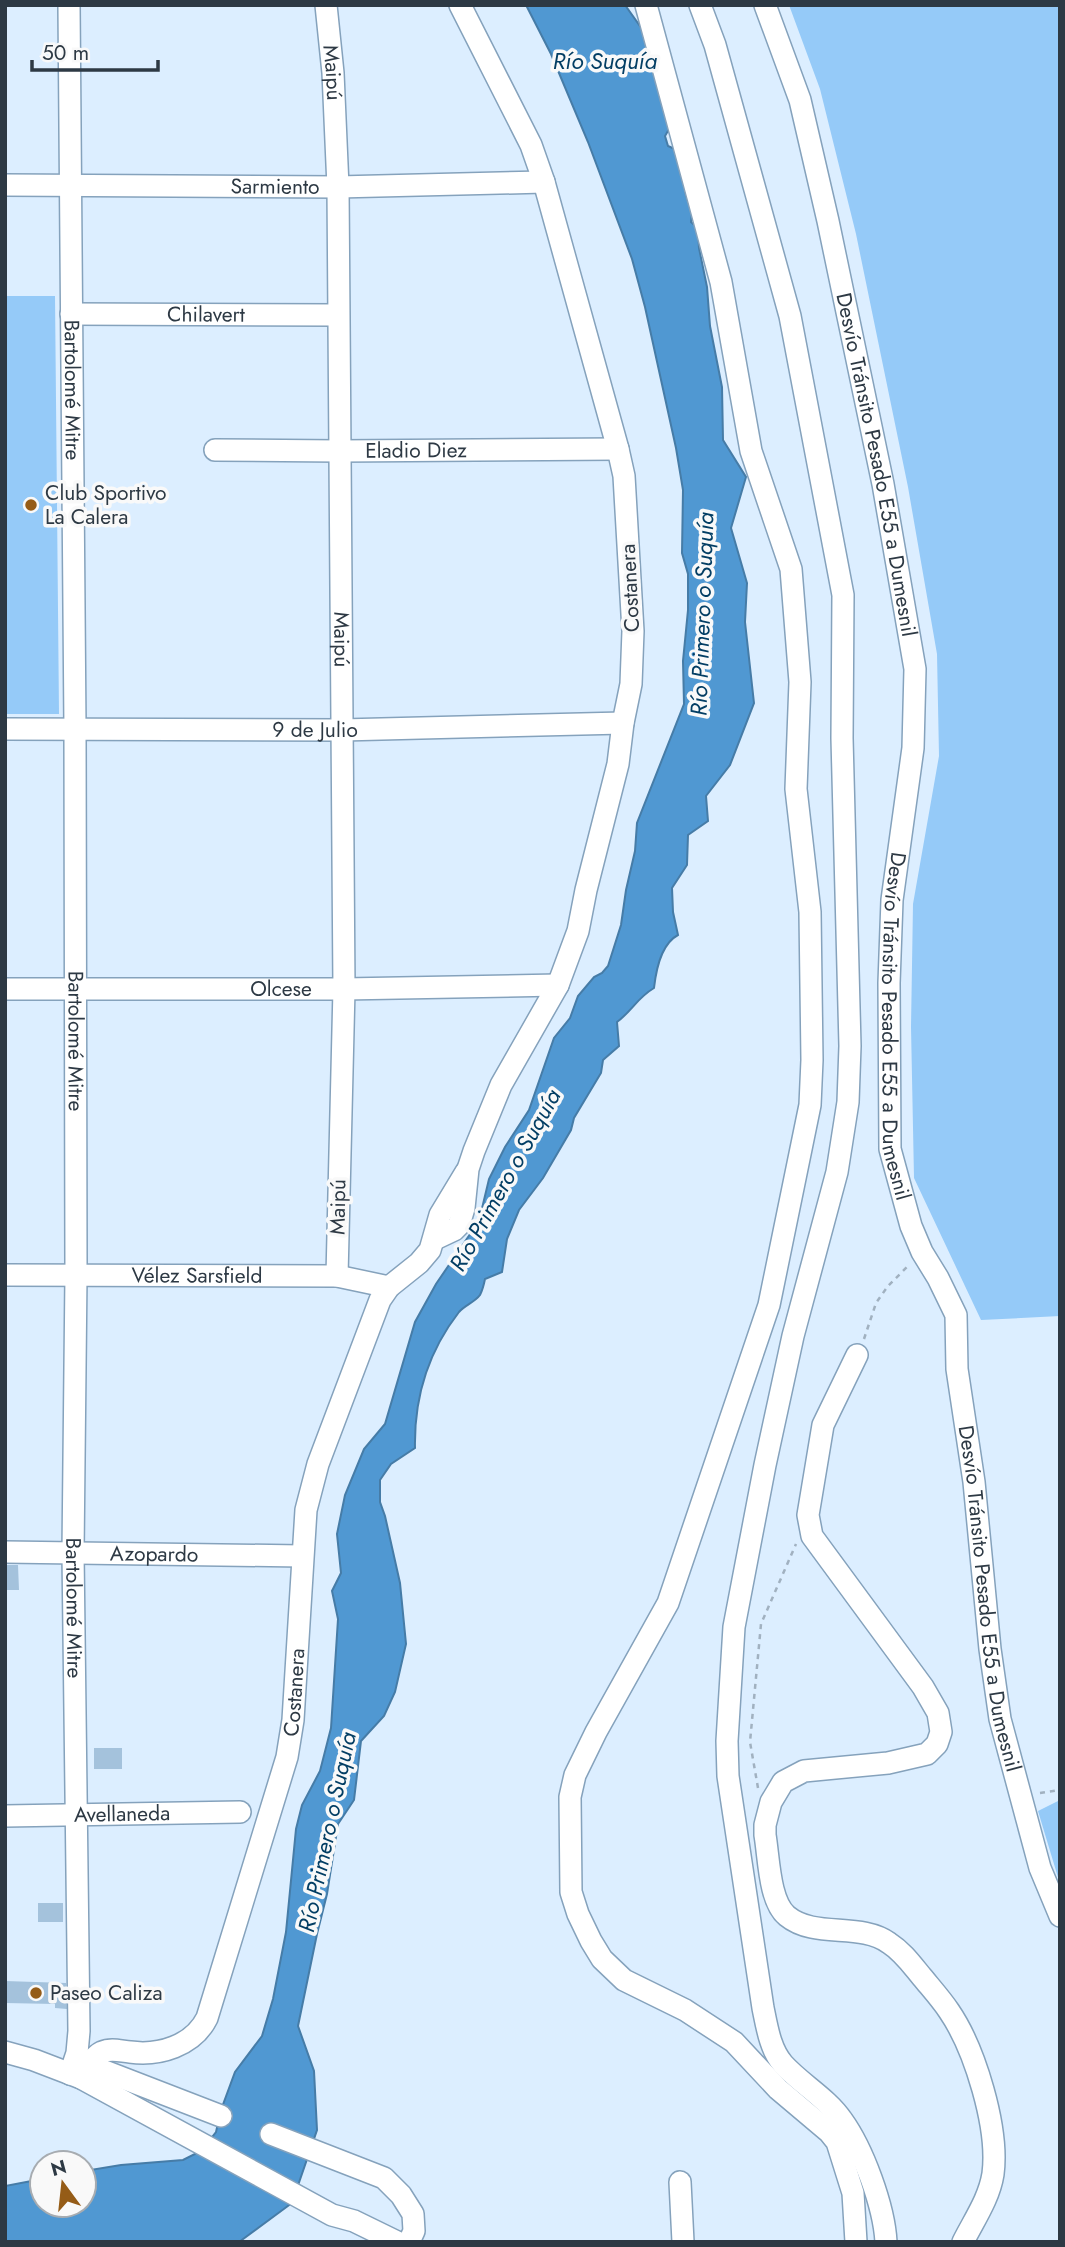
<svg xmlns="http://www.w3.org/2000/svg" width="1065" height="2247" viewBox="0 0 1065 2247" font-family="Jost,sans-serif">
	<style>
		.green { fill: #95caf8 }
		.water { fill: #5098d2; stroke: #467ca7; stroke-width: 2 }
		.building { fill: #a4c2dc }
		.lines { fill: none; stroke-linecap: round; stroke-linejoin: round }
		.minor-casing { stroke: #85a2bc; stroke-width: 24 }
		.path { stroke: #a1b1c0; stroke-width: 2.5; stroke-dasharray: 5 5; stroke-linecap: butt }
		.minor { stroke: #fff; stroke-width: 21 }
		.poi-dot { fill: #955c17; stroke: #f9f9f9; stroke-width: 2.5 }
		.labels { text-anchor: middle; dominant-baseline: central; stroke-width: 7; stroke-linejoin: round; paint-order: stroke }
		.street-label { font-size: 21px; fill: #2d3944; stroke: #f9f9f9 }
		.poi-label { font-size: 21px; fill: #2d3944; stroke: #f9f9f9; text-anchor: start }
		.water-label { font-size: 23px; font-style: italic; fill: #033e64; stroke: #f9f9f9 }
	</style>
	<rect width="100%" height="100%" fill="#dceeff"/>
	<path class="green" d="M789 5H1060V1316L981 1320 914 1178 911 1027 913 904 939 756 937 654 908 487 856 234 820 89Z
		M5 296H55L59 714H5Z
		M1060 1800V1884L1038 1811Z"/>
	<path class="water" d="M526 5H625L647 36 669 129 665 136 668 146 679 151 686 195 692 213 691 222 698 228 699 248 707 287 710 326 722 387 723 440 746 477 731 528 747 583 745 622 754 703 730 765 706 796 708 821 688 835 687 865 672 888 673 912 678 935C661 944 656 970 654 988 637 998 632 1011 617 1022L619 1046 603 1060 601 1073 574 1118 571 1130 543 1178 519 1210 507 1239 502 1272 485 1279C484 1284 482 1291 480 1295 475 1302 465 1305 459 1312 428 1352 414 1398 415 1448L391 1464 380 1480V1502L385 1516 400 1583 406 1644 395 1692 384 1716 361 1741 354 1800 338 1824 327 1894 317 1934 298 2026 314 2071 317 2130 292 2203 239 2242H5V2186L42 2179V2205H84V2171L121 2165 183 2160 201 2151 216 2132 221 2110 235 2072 262 2036 273 1999 286 1932 296 1829 302 1805 320 1771 331 1728 338 1619 332 1591 341 1573 337 1534 345 1495 364 1449 385 1424 415 1322 436 1284 479 1221 489 1179 505 1147 529 1110 554 1038 570 1018 578 996 594 977 602 973 608 966 621 925 626 890 635 851 637 823 684 704 683 661 688 610V574L682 553 683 490 676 448 645 307 632 259 588 142 551 54Z"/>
	<path class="building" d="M5 1565H18L19 1590H5Z
		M94 1748H122V1769H94Z
		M38 1903H63V1922H38Z
		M5 1981 66 1983 67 2009 55 2008V2004L5 2003Z"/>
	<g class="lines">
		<g class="minor-casing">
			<g id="minor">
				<path id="s1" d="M69 5 75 729 76 1275 73 1553 79 2031 77 2053 70 2074"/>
				<path id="s2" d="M326 5 333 73 338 187 344 989 337 1276"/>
				<path d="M646 5 721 282 751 451 791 569 800 682 796 789 810 912 812 1060 810 1105 769 1305 668 1603 596 1732 575 1775 570 1797 571 1892 578 1914 591 1941 602 1959 624 1980 685 2010 734 2042 778 2089 829 2132 837 2142 853 2193 856 2242"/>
				<path d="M700 5 715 45 790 316 843 595 842 738 850 1046 848 1102 837 1172 793 1336 765 1465 734 1627 727 1741 728 1776 763 2008C767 2027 770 2049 783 2064 801 2084 827 2098 842 2120 863 2149 884 2206 886 2242"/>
				<path id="s3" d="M765 5 800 100 828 221 883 484 915 669 913 748 892 900 889 983 890 1149 911 1226 922 1252 938 1278 956 1315 957 1369 974 1482 990 1649 1000 1719 1040 1868 1060 1916"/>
				<path id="s4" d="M5 185 338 187 544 182"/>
				<path id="s5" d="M71 314 338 315"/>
				<path id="s6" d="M215 450 340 451 618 449"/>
				<path id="s7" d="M5 729 342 730 623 723"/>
				<path id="s8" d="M5 989H344L558 985"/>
				<path d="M435 1239 454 1230 459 1225 464 1208 468 1169 474 1151 501 1085 558 985 578 931 586 890 618 764 623 723 631 684 633 631 624 476 618 449 544 182 531 145 460 5"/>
				<path id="s9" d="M5 1275 337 1276 389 1287"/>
				<path d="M857 1355 823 1425 808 1515 812 1536 923 1687 938 1713 941 1732 937 1744 927 1754 888 1763 804 1771 783 1782 771 1802 765 1825V1835C769 1858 769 1901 787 1916 815 1939 860 1922 889 1943 903 1952 912 1965 922 1977 931 1988 941 1999 949 2011 975 2049 999 2128 993 2174 989 2199 974 2220 963 2242"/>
				<path id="s10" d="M5 1552 302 1556"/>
				<path id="s11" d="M5 1816 240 1812"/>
				<path d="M5 2052 34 2060 81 2078 332 2215 354 2221 397 2242"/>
				<path d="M89 2065 221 2116"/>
				<path id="s12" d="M81 2078C87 2069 92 2057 102 2052 111 2048 120 2051 130 2052 159 2056 193 2046 207 2018L287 1757 293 1720 306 1510 318 1464 380 1300 389 1287 419 1263 430 1250 440 1215 466 1172"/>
				<path d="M271 2134 384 2178 401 2195 413 2214 414 2231 409 2242"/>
				<path d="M680 2182 683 2242"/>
			</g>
		</g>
		<path class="path" d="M864 1339 876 1303 888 1286 909 1265
			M758 1788 750 1742 761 1624 796 1544
			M1040 1793 1060 1790"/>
		<use href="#minor" class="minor"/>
	</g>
	<g class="poi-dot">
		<circle cx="31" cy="505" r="7"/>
		<circle cx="36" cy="1993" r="7"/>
	</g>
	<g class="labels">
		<g class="street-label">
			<text stroke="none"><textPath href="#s2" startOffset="68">Maipú</textPath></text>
			<text stroke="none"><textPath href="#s4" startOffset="270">Sarmiento</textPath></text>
			<text stroke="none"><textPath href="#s5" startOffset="135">Chilavert</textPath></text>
			<text stroke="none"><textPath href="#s1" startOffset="385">Bartolomé Mitre</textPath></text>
			<text stroke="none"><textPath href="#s6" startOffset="201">Eladio Diez</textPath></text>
			<text stroke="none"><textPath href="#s3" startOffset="474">Desvío Tránsito Pesado E55 a Dumesnil</textPath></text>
			<text transform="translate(630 588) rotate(-93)">Costanera</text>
			<text stroke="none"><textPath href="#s2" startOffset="635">Maipú</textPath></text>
			<text stroke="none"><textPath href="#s7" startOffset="310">9 de Julio</textPath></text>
			<text stroke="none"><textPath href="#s8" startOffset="276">Olcese</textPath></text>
			<text stroke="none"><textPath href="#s3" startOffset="1041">Desvío Tránsito Pesado E55 a Dumesnil</textPath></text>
			<text stroke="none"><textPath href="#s1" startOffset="1036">Bartolomé Mitre</textPath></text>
			<text transform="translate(338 1207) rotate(-89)">Maipú</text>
			<text stroke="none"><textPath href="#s9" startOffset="192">Vélez Sarsfield</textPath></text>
			<text stroke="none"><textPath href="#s10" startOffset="149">Azopardo</textPath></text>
			<text stroke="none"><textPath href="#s3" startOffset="1629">Desvío Tránsito Pesado E55 a Dumesnil</textPath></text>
			<text stroke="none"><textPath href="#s1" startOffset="1603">Bartolomé Mitre</textPath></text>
			<text stroke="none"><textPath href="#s12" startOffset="490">Costanera</textPath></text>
			<text stroke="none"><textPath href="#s11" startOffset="117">Avellaneda</textPath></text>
		</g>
		<g class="poi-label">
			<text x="45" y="493">Club Sportivo<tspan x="45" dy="24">La Calera</tspan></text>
			<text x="50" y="1993">Paseo Caliza</text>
		</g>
		<g class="water-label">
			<text x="605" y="61">Río Suquía</text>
			<text transform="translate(702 614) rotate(-88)">Río Primero o Suquía</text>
			<text transform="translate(505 1180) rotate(-61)">Río Primero o Suquía</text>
			<text transform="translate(327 1832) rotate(-78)">Río Primero o Suquía</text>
		</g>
	</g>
	<rect width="1065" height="2247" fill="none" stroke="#2d3944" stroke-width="14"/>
	<g transform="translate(63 2184) rotate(345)"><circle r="33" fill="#f9f9f9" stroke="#a7acb1" stroke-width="2"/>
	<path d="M0-5L12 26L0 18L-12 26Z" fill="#955c17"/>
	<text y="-10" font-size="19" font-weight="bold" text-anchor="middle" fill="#2d3944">N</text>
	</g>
	<path d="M32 60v10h126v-10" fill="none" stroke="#2d3944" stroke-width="3.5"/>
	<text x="42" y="60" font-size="21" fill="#2d3944" stroke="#f9f9f9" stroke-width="5" paint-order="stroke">50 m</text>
</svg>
